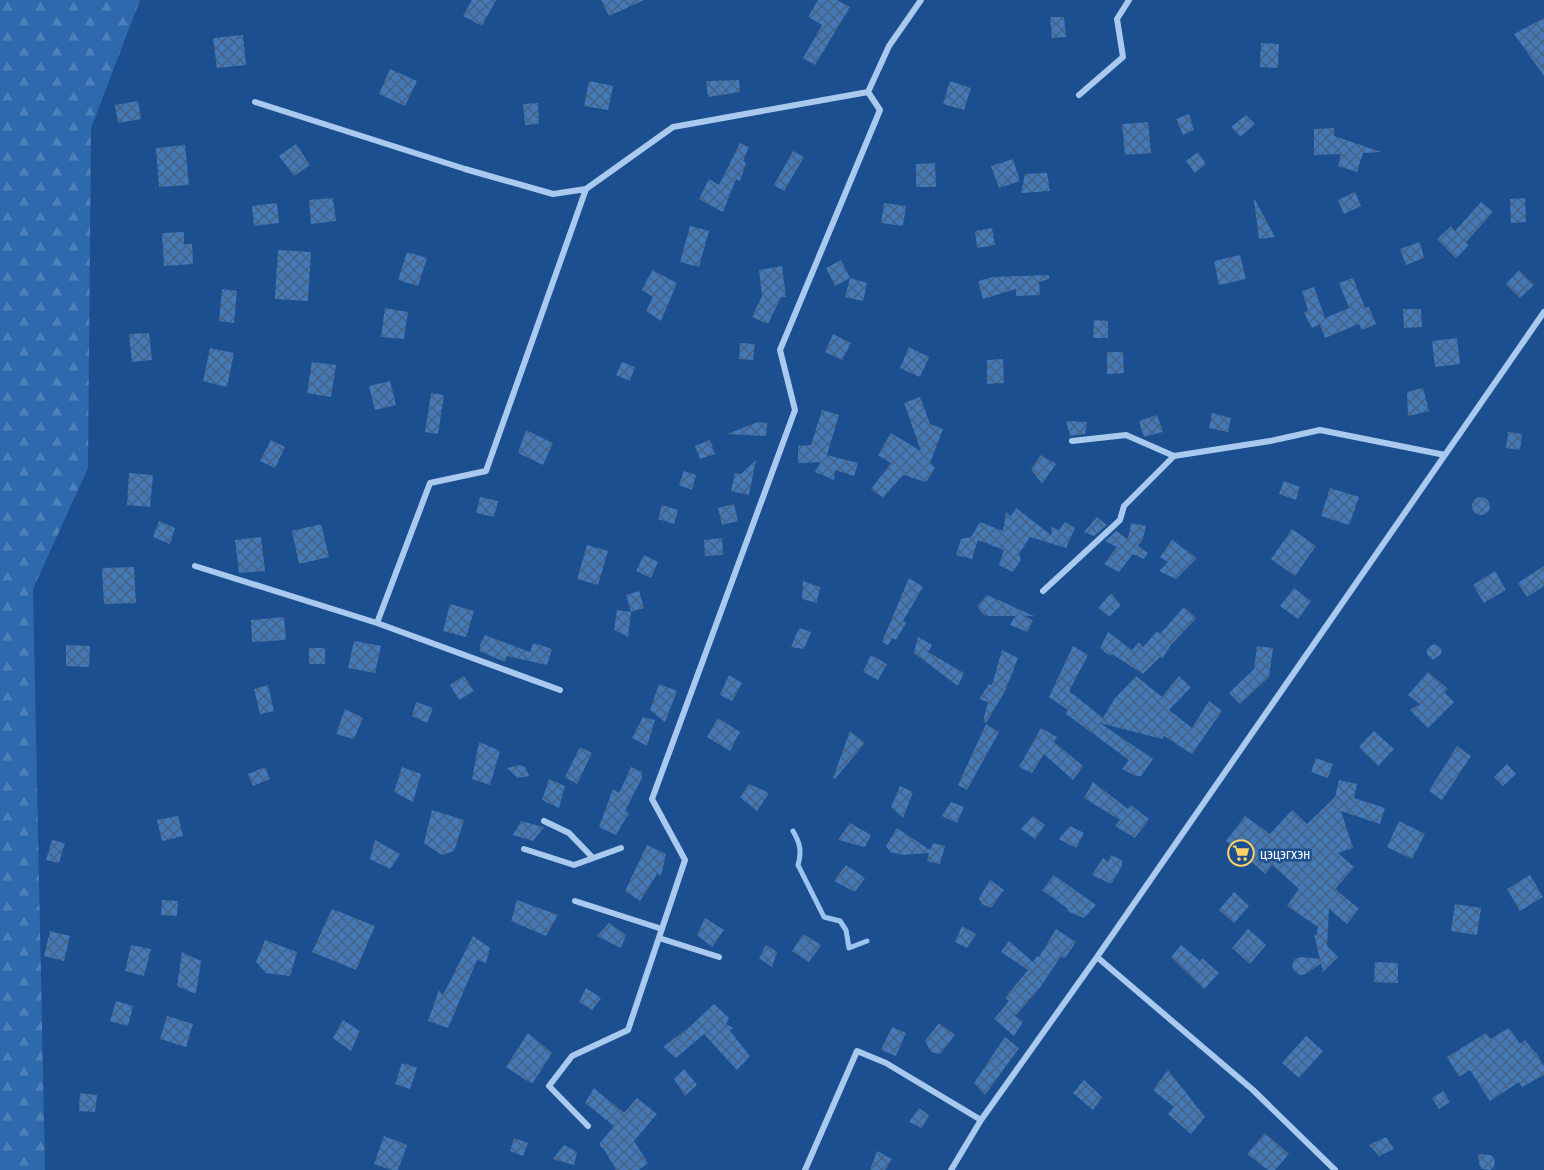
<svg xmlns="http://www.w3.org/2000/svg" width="1544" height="1170" viewBox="0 0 1544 1170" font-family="'PT Sans Narrow',sans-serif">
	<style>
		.forest { fill: url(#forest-firs) }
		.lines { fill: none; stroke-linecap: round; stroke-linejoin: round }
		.stream { stroke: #9cc4f0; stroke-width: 5 }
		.building { fill: url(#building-cross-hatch) }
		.minor { stroke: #a9c9ee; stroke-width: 6 }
		.labels { text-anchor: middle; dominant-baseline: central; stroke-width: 5; stroke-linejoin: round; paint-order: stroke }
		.poi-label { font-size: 16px; fill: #fff; stroke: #1b4f8f; text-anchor: start }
	</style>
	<defs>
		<pattern id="forest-firs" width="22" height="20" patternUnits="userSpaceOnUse" patternTransform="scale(1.5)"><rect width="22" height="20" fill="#2e69ad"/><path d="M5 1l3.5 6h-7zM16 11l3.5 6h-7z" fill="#4d80b9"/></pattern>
		<pattern id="building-cross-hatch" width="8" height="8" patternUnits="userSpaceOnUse" patternTransform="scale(1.5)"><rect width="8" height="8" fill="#4478b7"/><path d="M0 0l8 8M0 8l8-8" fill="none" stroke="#486282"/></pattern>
	</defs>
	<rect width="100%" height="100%" fill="#1b4f8f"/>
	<path class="forest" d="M0 0H140L91 128 88 468 33 589 45 1170H0Z"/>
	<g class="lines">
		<path class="stream" d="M793 831C800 843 802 851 798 865L824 917 840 921 846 930 849 948 867 941"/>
	</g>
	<path class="building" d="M472 0H496L482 26 463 16Z
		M601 0H644L609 16Z
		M818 0H837L850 7 815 65 803 58 822 25 808 17Z
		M1050 17H1064L1066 37 1052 38Z
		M1544 18V76L1514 34Z
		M243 35 246 65 217 68 213 38Z
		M1261 43 1279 44 1278 68 1260 67Z
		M390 69 417 81 405 106 379 94Z
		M739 80 740 92 708 97 706 81Z
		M589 81 613 86 608 110 584 106Z
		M950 81 971 88 964 110 943 104Z
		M138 101 141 119 118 123 115 105Z
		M538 103 539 124 525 125 523 104Z
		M1189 114 1194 130 1183 135 1176 119Z
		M1246 115 1255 124 1240 137 1231 127Z
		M1148 122 1151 153 1125 155 1122 124Z
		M1334 128V136L1381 152 1363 153 1357 172 1338 166 1341 154 1314 155V129Z
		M740 143 749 147 743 161 746 163 740 181 736 179 723 212 699 199 709 179 719 185Z
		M296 144 310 165 294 176 279 156Z
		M185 145 189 185 159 187 156 148Z
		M793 151 804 157 784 191 774 185Z
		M1198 152 1206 164 1195 173 1186 161Z
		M1013 159 1020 181 999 188 991 166Z
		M935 163 936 187H916V164Z
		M1047 173 1050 191 1021 193 1025 174Z
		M1355 192 1361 206 1344 214 1338 200Z
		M333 198 336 221 311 224 309 200Z
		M1525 198 1526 222 1511 223 1510 199Z
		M1254 200H1255L1275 237 1259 239Z
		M1481 202 1493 212 1466 242 1469 245 1456 258 1437 239 1451 226 1455 231Z
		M277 203 279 223 254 226 252 206Z
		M884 203 906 206 903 226 881 223Z
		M690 226 709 231 699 267 680 262Z
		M992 228 995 245 977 248 975 231Z
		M184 232V244H192L193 264 164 266 162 233Z
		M1420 242 1424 258 1406 265 1400 249Z
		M278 250 311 252 308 301 275 299Z
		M407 252 427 258 418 286 398 280Z
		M1240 255 1246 279 1219 285 1214 261Z
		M841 260 850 278 835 286 826 268Z
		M782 266 786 297H781L768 324 752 317 762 296 759 270Z
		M652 270 677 283 661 321 646 311 653 297 642 290Z
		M1519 270 1534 285 1520 298 1506 284Z
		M1049 275V279L1039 282 1040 295 1016 296V289L983 299 978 281 993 277Z
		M850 278 867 283 863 301 845 297Z
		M1353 278 1365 308 1369 307 1376 324 1362 330 1359 324 1325 338 1320 324 1312 328 1304 313 1308 310 1302 291 1314 287 1325 318 1349 308 1339 283Z
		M222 289 237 291 234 323 219 321Z
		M385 308 408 312 404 339 381 337Z
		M1403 309H1421L1422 327 1404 328Z
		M1094 320 1108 321V338H1093Z
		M149 333 152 360 132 362 129 334Z
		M833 334 851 343 842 360 825 352Z
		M1457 338 1460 364 1435 367 1432 341Z
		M740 343 755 344 753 360 739 359Z
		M909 347 929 357 920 377 900 368Z
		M210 348 234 353 227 387 203 381Z
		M1107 352H1123L1124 373 1107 374Z
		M1003 359 1004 383 987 384V360Z
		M312 362 336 365 331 397 307 393Z
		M622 362 635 367 630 381 616 375Z
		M390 381 396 405 375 410 369 386Z
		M1423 388 1429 411 1408 416 1407 392Z
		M431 393 444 395 438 434 425 432Z
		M920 397 930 424 943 429 930 463 935 468 926 482 903 475 883 498 871 489 891 463 878 455 891 433 921 451 904 403Z
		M822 410 839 415 827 455 858 463 854 476 835 470 834 480 815 472 820 462 798 463V446L811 445Z
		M1212 413 1231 418 1228 432 1209 428Z
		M1157 415 1163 432 1144 437 1139 421Z
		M1066 421 1087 422 1085 434 1070 436Z
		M758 422 767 423 766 436 727 434Z
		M526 430 553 443 543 465 518 453Z
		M1508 432 1522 434 1520 450 1506 448Z
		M271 440 285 447 275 468 260 461Z
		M710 440 715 454 700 459 695 446Z
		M1041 455 1056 464 1042 484 1031 469Z
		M756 460 749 495 731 491 735 473 741 474Z
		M684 471 696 475 692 490 679 485Z
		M129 473 153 475 150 507 127 505Z
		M1284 481 1300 487 1296 500 1279 494Z
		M1330 488 1359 497 1349 525 1321 516Z
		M1472 506a9 9 0 1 1 18 0a9 9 0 1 1-18 0Z
		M480 497 498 501 494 517 476 513Z
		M734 504 738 521 722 525 718 508Z
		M662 505 678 510 674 524 658 519Z
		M1016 508 1051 535 1052 527 1059 530 1065 522 1075 528 1066 548 1030 537 1019 554 1021 560 1013 572 999 565 1004 550 978 540 972 559 956 555 961 539 971 537 980 522 1003 531 1006 512 1011 516Z
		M1097 517 1107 525 1094 536 1084 532Z
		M159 521 175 528 170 544 153 537Z
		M1131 523 1146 526 1143 539 1138 546 1148 553 1144 559 1133 554 1119 572 1104 564 1117 547 1105 541 1116 531 1128 539Z
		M321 524 329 557 299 564 292 531Z
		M1292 529 1316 546 1295 576 1271 559Z
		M261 537 265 571 239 573 235 540Z
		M722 538 723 555 705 556 704 540Z
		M1172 540 1197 558 1176 579 1159 571 1168 562 1160 557Z
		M587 545 608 551 598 585 577 579Z
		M644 555 658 562 651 578 636 571Z
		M1544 566V586L1527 597 1518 583Z
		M134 567 136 603 104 604 102 568Z
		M1495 571 1506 590 1484 603 1473 585Z
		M909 578 923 587 903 621 906 623 896 640 893 638 888 645 882 642Z
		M803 581 820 587 817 603 802 599Z
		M1294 588 1311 601 1298 619 1280 606Z
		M639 591 644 608 631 612 626 595Z
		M1111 593 1121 605 1109 617 1098 608Z
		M987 595 1034 616H1025L1033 621 1027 632 1010 625 1015 616H987L982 613 977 606Z
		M450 604 474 611 466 637 443 631Z
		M1184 607 1196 618 1171 645 1162 659 1160 657 1143 674 1112 654 1110 656 1100 648 1108 632 1132 650 1139 642 1143 647 1157 631 1160 634Z
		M617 610 631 612 628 637 614 630Z
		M284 617 286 640 252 642 251 620Z
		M799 628 811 632 804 649 791 647Z
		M485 635 530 652 533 643 552 649 547 665 507 656 505 662 480 651V645Z
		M918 637 932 645 928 652 964 673 958 686 914 653Z
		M354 641 381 646 375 673 348 668Z
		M1434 644 1440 647 1442 651 1440 655 1433 660 1427 654V650L1430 646Z
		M66 645 90 646 89 667 66 666Z
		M1073 646 1088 655 1069 691 1103 718 1115 698 1136 676 1162 697 1179 676 1191 687 1169 710 1192 728 1209 701 1222 711 1192 754 1164 736 1162 739 1100 723 1153 759 1141 776H1136L1122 769 1129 760 1066 714 1068 710 1049 697Z
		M1257 646 1273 648 1269 677 1240 704 1229 693 1254 669Z
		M309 648H325V664H309Z
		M1002 650 1018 658 1005 691 986 723 983 721 988 702 979 699 989 684 992 685Z
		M871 655 887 664 878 680 863 672Z
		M1428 672 1448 689 1444 692 1454 702 1428 728 1410 710 1420 704 1408 695Z
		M729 675 742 683 732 701 720 695Z
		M464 676 474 691 459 700 450 685Z
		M659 684 677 691 665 722 650 710Z
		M268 685 274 711 260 714 254 689Z
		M416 702 433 708 427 723 412 716Z
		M345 709 363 718 354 739 336 734Z
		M643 717 655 720 647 746 632 738Z
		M718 718 740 732 730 751 707 737Z
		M986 724 999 732 967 790 958 785Z
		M1041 728 1057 737 1054 742 1083 766 1073 780 1044 754 1032 773 1019 767Z
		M850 731 865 743 835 779 833 778Z
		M1374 731 1394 749 1378 766 1359 747Z
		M479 742 500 751 490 785 472 779Z
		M1457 746 1471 756 1442 800 1429 791Z
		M580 747 592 753 577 784 565 777Z
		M1316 758 1333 764 1328 778 1311 772Z
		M1507 764 1516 774 1503 786 1494 777Z
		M519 765 525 767 529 776 518 778 507 768Z
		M265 767 270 779 253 786 248 774Z
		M402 767 421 774 413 802 394 792Z
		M631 767 642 772V778L625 811 629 813 616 835 599 827 613 789 619 793Z
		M549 779 565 786 559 808 542 800Z
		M1339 780 1357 784 1354 798 1385 808 1380 824 1341 811 1353 848 1338 853 1354 867 1335 889 1359 909 1347 924 1329 909 1327 946 1338 957 1323 972 1321 963 1306 974 1300 975 1293 970 1292 964 1295 959 1301 957 1320 959 1314 934 1316 936 1318 927 1287 906 1299 889 1272 865 1265 874 1252 862 1253 861 1226 841 1245 816 1270 834 1292 810 1307 824 1335 797Z
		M1093 782 1128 809 1131 805 1149 819 1135 838 1115 826 1120 820 1084 798Z
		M749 784 769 793 757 811 740 797Z
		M900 786 913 792 903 818 891 807Z
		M951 802 964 807 957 823 942 816Z
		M432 810 464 820 454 851 442 855 424 843Z
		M178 816 183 836 162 841 157 820Z
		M1033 816 1045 825 1035 839 1021 829Z
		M521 821 544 827 533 841 513 835Z
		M1399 821 1425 834 1412 859 1387 847Z
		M850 823 871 835 865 847 838 840Z
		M1070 826 1084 833 1076 848 1059 839Z
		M897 828 930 850 933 843 945 846 940 864 927 861 929 853 903 855 890 852 886 846Z
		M52 840 65 843 59 863 46 860Z
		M375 840 400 854 390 869 370 859Z
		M647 845 666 854 661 876 657 874 640 901 625 891Z
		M1111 855 1122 860V866L1111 884 1092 875 1103 858 1108 862Z
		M846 865 865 878 855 892 834 881Z
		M1054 875 1096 905 1084 918 1067 911 1068 909 1042 890Z
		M1530 875 1543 897 1520 911 1507 889Z
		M990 880 1004 890 991 908 982 904 979 898Z
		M1234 892 1249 906 1234 923 1219 910Z
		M162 900 178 901 177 916 161 915Z
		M517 900 558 915 546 936 511 921Z
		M1455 904 1481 908 1477 935 1451 931Z
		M332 909 375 926 356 970 312 952Z
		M705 918 724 930 712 947 697 935Z
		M609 923 626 935 621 948 597 936Z
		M962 926 976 934 967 948 955 942Z
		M1056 929 1076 942 1065 958 1061 956 1039 989 1015 1016 1023 1022 1014 1036 994 1019 1009 1001 1005 998 1028 970 1001 952 1009 941 1033 962 1037 956 1039 957Z
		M1248 929 1266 945 1250 964 1232 948Z
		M50 931 70 936 64 961 44 956Z
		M803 934 821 945 809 962 792 951Z
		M473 936 490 948 486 963 477 960 448 1028 428 1021 439 990 443 995Z
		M265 940 297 952 290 976 266 973 256 962Z
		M131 945 151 949 144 976 125 971Z
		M766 945 777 952 772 967 759 958Z
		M1181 945 1200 961 1202 958 1219 973 1204 989 1171 957Z
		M182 952 201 961 196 994 177 986Z
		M1375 962 1398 963V983L1374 982Z
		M586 988 601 998 592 1010 579 1002Z
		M116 1001 133 1006 128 1026 110 1021Z
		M714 1004 729 1018 726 1024 733 1028 730 1031 750 1056 737 1070 704 1034 676 1058 663 1047 688 1028Z
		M167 1016 193 1024 186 1047 160 1039Z
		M343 1020 360 1031 351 1051 333 1038Z
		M939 1023 955 1035 940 1054 931 1052 925 1041Z
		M892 1027 906 1033 896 1056 881 1050Z
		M1509 1028 1520 1044 1525 1040 1535 1053 1536 1052 1544 1066V1075L1522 1087 1519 1082 1490 1101 1470 1070 1459 1077 1447 1057 1486 1033 1490 1039Z
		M528 1033 552 1053 532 1084 506 1067Z
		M1306 1036 1323 1051 1299 1078 1282 1063Z
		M1005 1037 1019 1048 985 1095 974 1083Z
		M402 1063 417 1068 410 1089 395 1084Z
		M684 1069 697 1085 685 1096 674 1079Z
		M1168 1070 1205 1117 1191 1134 1168 1114 1174 1107 1153 1090Z
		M1084 1080 1102 1097 1093 1110 1073 1093Z
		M594 1088 624 1113 637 1098 657 1114 634 1141 648 1163 639 1170H616L605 1151 599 1144 614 1126 585 1103Z
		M1443 1091 1450 1102 1439 1109 1432 1098Z
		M80 1093 97 1095 95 1112 79 1111Z
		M919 1108 929 1115 922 1128 909 1122Z
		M1265 1133 1289 1154 1275 1170H1268L1247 1154Z
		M384 1136 407 1145 398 1170H392L374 1164Z
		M1386 1137 1394 1149 1379 1156 1369 1145Z
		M514 1138 528 1143 523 1156 510 1151Z
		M564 1145 577 1152 574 1165 553 1159Z
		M877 1151 892 1159 885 1170H870Z
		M1478 1154 1491 1155 1495 1159 1494 1167 1490 1170 1482 1169 1479 1164Z"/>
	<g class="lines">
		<path class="minor" d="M1079 95 1123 57 1117 19 1129 0
			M255 102 465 169 553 194 586 189 673 127 868 92 889 46 921 0
			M1072 441 1126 435 1174 456 1270 441 1320 430 1445 455
			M195 566 377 623 560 690
			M1043 591 1120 520 1124 506 1174 456
			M377 623 430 483 486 471 586 189
			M544 821 569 833 593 858
			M524 849 574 865 621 848
			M575 901 662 929
			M659 938 719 957
			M1097 957 1253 1090 1335 1170
			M588 1126 549 1086 572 1056 628 1030 685 860 652 799 795 410 780 350 880 110 868 92
			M805 1170 857 1051 886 1063 981 1120
			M951 1170 981 1120 1097 957 1544 312"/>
	</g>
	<defs>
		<g id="supermarket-ring" transform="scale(1.35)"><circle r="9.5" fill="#1b4f8f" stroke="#ffd166" stroke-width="1.5"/><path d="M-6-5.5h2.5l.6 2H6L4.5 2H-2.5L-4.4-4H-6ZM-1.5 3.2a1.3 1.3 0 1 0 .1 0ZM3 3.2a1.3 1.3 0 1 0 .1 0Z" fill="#ffd166"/></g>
	</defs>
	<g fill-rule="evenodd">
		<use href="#supermarket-ring" x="1241" y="853"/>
	</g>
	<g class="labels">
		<g class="poi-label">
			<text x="1260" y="853">цэцэгхэн</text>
		</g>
	</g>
</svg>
